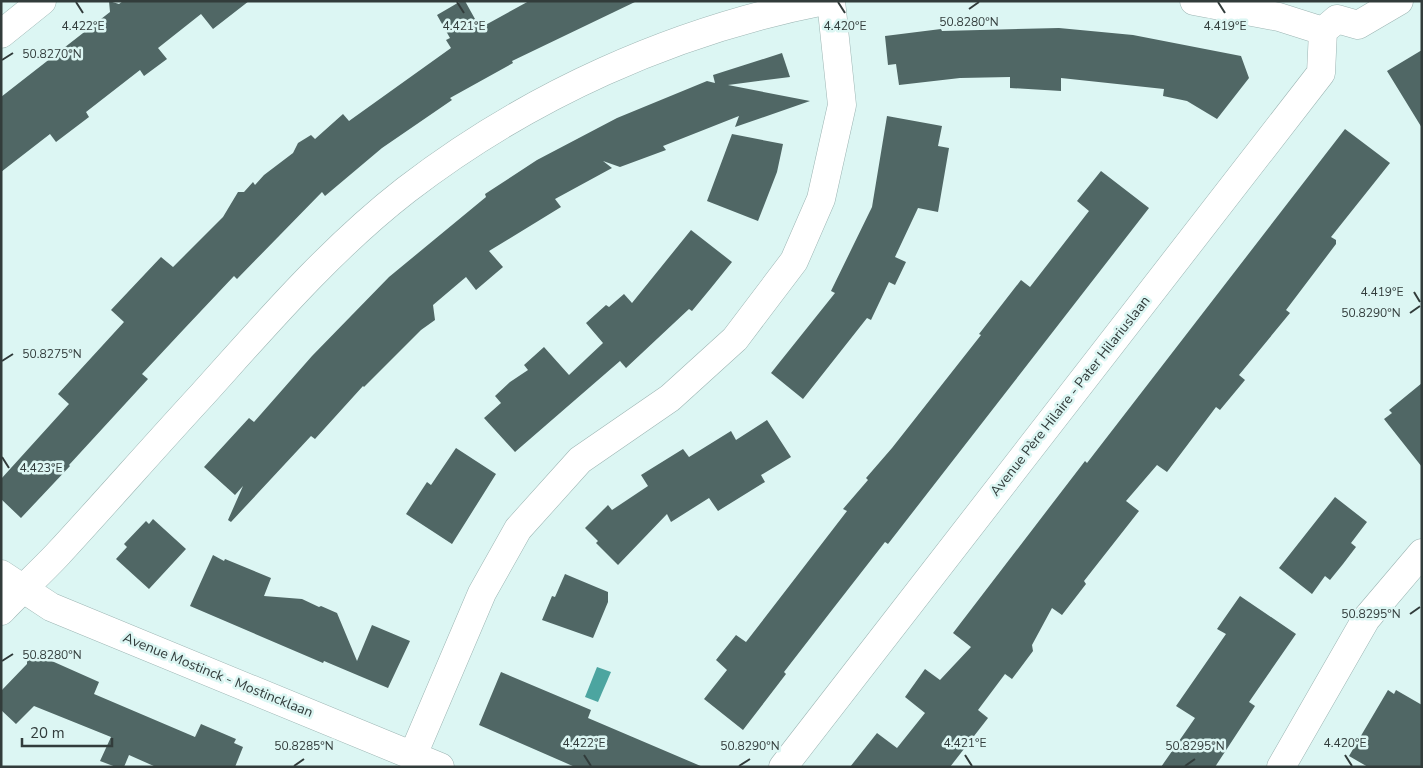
<svg xmlns="http://www.w3.org/2000/svg" width="1423" height="768" viewBox="0 0 1423 768" font-family="'Nunito Sans',sans-serif">
	<style>
		.water { fill: #4ca5a0 }
		.building { fill: #506765 }
		.lines { fill: none; stroke-linecap: round; stroke-linejoin: round }
		.minor-casing { stroke: #9cb5b3; stroke-width: 29 }
		.minor { stroke: #fff; stroke-width: 28 }
		.ticks { fill: none; stroke: #323c3b; stroke-width: 2 }
		.labels { text-anchor: middle; dominant-baseline: central; stroke-width: 5; stroke-linejoin: round; paint-order: stroke }
		.street-label { font-size: 14px; fill: #323c3b; stroke: #dcf6f3 }
		.ticks-label { font-size: 12px; text-anchor: middle; fill: #323c3b; stroke: #dcf6f3; stroke-width: 5; stroke-linejoin: round; paint-order: stroke }
	</style>
	<rect width="100%" height="100%" fill="#dcf6f3"/>
	<path class="water" d="M597 667 611 672 598 702 585 697Z"/>
	<path class="building" d="M109 1 119 4 123 1H249L213 29 201 14 158 48 167 59 144 76 140 70 86 112 89 117 56 142 50 134 1 172V97L110 12Z
		M461 1H465L480 28 529 1H637L512 61 513 63 450 98 452 100 382 148 325 196 322 192 237 279 234 276 184 329 142 374 148 379 69 465 70 466 21 518 1 499V479L69 404 58 394 124 322 111 310 161 257 173 267 223 217 238 192H244L253 182 255 185 264 175 293 153 298 143 311 135 315 139 343 114 349 121 451 48 446 40 450 38 437 15Z
		M1059 28 1133 35 1241 56 1249 78 1217 119 1187 101 1163 96 1164 89 1061 78V91L1010 88V77L960 78 899 85 896 64 888 65 885 36 941 29 942 31Z
		M1422 50V128L1387 71Z
		M782 53 790 77 728 85 810 101 735 127 739 116 663 146 666 150 620 167 603 161 612 168 555 199 561 207 489 251 503 267 476 290 466 277 433 305 435 320 421 330 364 387 363 386 315 439 311 436 231 522 228 520 243 486 235 495 204 467 249 418 254 422 312 356 389 277 486 197 485 194 537 160 617 118 707 81 715 83 713 75Z
		M887 116 942 126 938 146 949 148 938 212 918 208 895 257 906 262 895 285 889 282 871 320 867 318 803 399 771 373 835 293 831 291 872 207Z
		M1345 129 1390 163 1331 237 1336 240V244L1286 310 1290 313 1239 375 1245 380 1220 410 1216 407 1167 472 1157 465 1126 501 1139 511 1084 581 1086 584 1062 615 1052 608 1032 645 1033 651 1012 679 1005 674 978 710 988 718 950 767H850L877 733 897 748 925 713 905 697 925 669 940 680 971 647 953 633 1085 461 1087 463Z
		M732 134 783 144 777 172 758 221 707 201Z
		M1101 171 1149 208 888 544 885 542 832 610 784 672 786 674 743 730 704 699 727 670 716 660 736 635 746 642 847 511 843 509 868 480 866 478 892 448 981 335 979 334 1021 280 1030 287 1089 211 1077 201Z
		M691 230 732 262 711 288 692 311 689 309 626 368 620 361 515 452 484 418 501 403 495 396 510 382 528 370 524 365 544 347 569 375 603 343 586 323 606 305 609 307 624 294 632 303Z
		M1422 383V467L1384 419 1392 413 1389 410Z
		M767 420 791 457 761 475 765 482 718 511 709 498 671 522 667 514 618 565 596 543 598 541 585 528 608 505 612 510 648 486 641 475 683 449 689 457 731 431 736 440Z
		M456 448 496 474 452 544 406 514 427 482 431 485Z
		M1335 497 1367 522 1351 543 1356 547 1343 564 1330 580 1325 576 1312 594 1279 568Z
		M153 519 186 549 149 589 116 559 127 547 124 544 146 521 149 524Z
		M213 555 224 561 225 559 271 578 264 596 302 599 319 607 321 606 337 613 357 661 372 625 410 641 388 688 324 661 323 663 190 606Z
		M565 574 608 592V602L593 638 542 620 552 596 555 597Z
		M1240 596 1296 634 1249 702 1255 706 1215 767H1161L1195 718 1176 706 1226 634 1217 629Z
		M27 650 99 682 94 694 195 737 201 724 236 739 234 743 243 747 235 767H156L129 755 124 767H116L100 761 111 737 34 706 16 724 1 710V691L27 664Z
		M501 672 591 710 588 718 703 767H575L479 725Z
		M1388 690 1394 694 1396 690 1422 705V767H1368L1349 756Z"/>
	<g class="lines">
		<g class="minor-casing">
			<path id="minor" d="M1194 1 1279 17 1323 31
				M1337 19 1358 25 1399 1
				M1 34 42 1
				M1 574 51 607 440 767
				M1 611C19 592 39 574 57 555 106 502 153 448 202 395 266 324 330 249 406 190 528 96 672 31 824 1
				M413 755 482 593 518 529 580 460 670 398 735 339 794 261 821 199 842 105 831 1
				M783 767 1321 73 1323 31 1337 19
				M1281 767 1366 619 1422 553"/>
		</g>
		<use href="#minor" class="minor"/>
	</g>
	<path class="ticks" d="M76 2 83 13M457 2 464 13M838 2 845 13M1218 2 1225 13M969 9 979 2M2 60 13 53M1414 292 1420 302M1410 313 1420 306M2 361 13 354M2 457 9 468M1410 614 1420 607M2 661 13 654M584 755 591 766M965 755 972 766M1345 755 1352 766M294 766 304 759M739 766 750 759M1185 766 1195 759"/>
	<g class="labels">
		<g class="street-label">
			<text transform="translate(1070 396) rotate(-52)">Avenue Père Hilaire - Pater Hilariuslaan</text>
			<text transform="translate(218 675) rotate(22)">Avenue Mostinck - Mostincklaan</text>
		</g>
	</g>
	<g class="ticks-label">
		<text x="969" y="26">50.8280°N</text>
		<text x="83" y="30">4.422°E</text>
		<text x="464" y="30">4.421°E</text>
		<text x="845" y="30">4.420°E</text>
		<text x="1225" y="30">4.419°E</text>
		<text x="52" y="58">50.8270°N</text>
		<text x="1382" y="296">4.419°E</text>
		<text x="1371" y="317">50.8290°N</text>
		<text x="52" y="358">50.8275°N</text>
		<text x="41" y="472">4.423°E</text>
		<text x="1371" y="618">50.8295°N</text>
		<text x="52" y="659">50.8280°N</text>
		<text x="584" y="747">4.422°E</text>
		<text x="965" y="747">4.421°E</text>
		<text x="1345" y="747">4.420°E</text>
		<text x="304" y="750">50.8285°N</text>
		<text x="750" y="750">50.8290°N</text>
		<text x="1195" y="750">50.8295°N</text>
	</g>
	<rect width="1423" height="768" fill="none" stroke="#323c3b" stroke-width="5"/>
	<path d="M22 738v8h90v-8" fill="none" stroke="#323c3b" stroke-width="2.5"/>
	<text x="30" y="738" font-size="15" fill="#323c3b" stroke="#dcf6f3" stroke-width="4" paint-order="stroke">20 m</text>
</svg>
